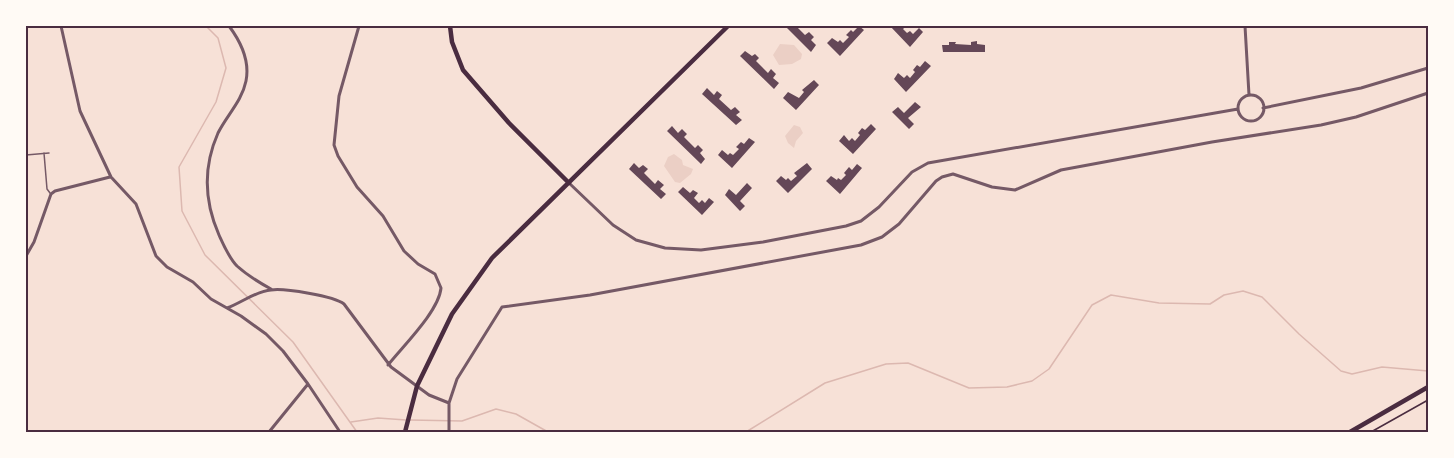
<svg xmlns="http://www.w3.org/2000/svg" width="1454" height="458" viewBox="0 0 1454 458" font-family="'IBM Plex Sans',sans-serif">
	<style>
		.green { fill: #ebcfc5 }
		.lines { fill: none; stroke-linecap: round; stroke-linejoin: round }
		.stream { stroke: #dcb8b0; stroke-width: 1.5 }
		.building { fill: #644757 }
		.path { stroke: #4a2c40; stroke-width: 1.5 }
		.service { stroke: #755966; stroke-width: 1.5 }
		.minor { stroke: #755966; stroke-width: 3 }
		.secondary { stroke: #4a2c40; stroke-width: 4.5 }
		.neatline { fill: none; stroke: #4a2c40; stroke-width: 2 }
	</style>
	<rect width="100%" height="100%" fill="#f7e1d7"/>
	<path class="green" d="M780 44 794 45 802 54 801 59 792 64 779 65 773 55Z
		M794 125 800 127 803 133 796 141 794 148 788 143 785 136Z
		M674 154 682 160 683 165 693 169 691 174 680 183 675 182 664 166 668 157Z"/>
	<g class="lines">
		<path class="stream" d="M206 26 218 38 226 68 216 102 179 167 182 211 205 255 293 342 357 432
			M410 420 462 421 496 409 516 414 548 432
			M351 422 378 418 406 420
			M746 432 825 383 886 364 908 363 969 388 1007 387 1032 381 1049 369 1092 305 1111 295 1159 303 1210 304 1224 295 1243 291 1262 297 1299 334 1341 371 1352 374 1382 367 1428 371"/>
	</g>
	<path class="building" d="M785 26H796L805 35 809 32 814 37 811 40 816 45 811 52Z
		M859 26 864 30 840 56 827 43 832 38 838 42 840 40 843 43 849 37 846 35 851 30 853 32Z
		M890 26H906L903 29 907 33 910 31 913 34 919 28 923 32 910 47Z
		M977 41V44L985 45V52H943L942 45H949V42H956L955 44 971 45V42Z
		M745 51 752 56 755 54 759 58 756 61 768 73 771 69 776 74 773 78 779 83 774 89 740 56Z
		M925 61 931 66 906 92 894 79 898 73 904 78 907 75 910 78 915 72 913 70 917 65 920 67Z
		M814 80 819 85 796 110 783 98 788 92 799 98 804 92 802 90Z
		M707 88 714 95 717 91 722 95 719 99 731 110 735 107 740 112 736 115 742 120 736 125 702 94Z
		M915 102 921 107 908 118 914 124 909 129 892 112 898 107 904 113Z
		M871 124 876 129 853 154 839 141 844 135 849 141 852 138 855 141 860 135 858 133 862 128 865 130Z
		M672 126 678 133 682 129 687 134 684 137 695 148 698 145 703 150 700 153 705 159 701 164 667 131Z
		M749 138 755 142 732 168 718 155 722 150 728 155 730 153 733 155 739 149 736 147 741 142 744 144Z
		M634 163 639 168 643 165 648 169 644 173 655 184 658 180 664 185 660 189 666 194 661 199 629 169Z
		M807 163 812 169 788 193 776 181 781 176 786 180 788 178 791 181 797 176 794 173Z
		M857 164 862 168 840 194 826 181 831 176 837 180 838 178 841 180 846 175 844 173 849 167 852 170Z
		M747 183 752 188 740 201 745 206 740 211 725 195 729 189 736 195Z
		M683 187 690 193 693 190 698 193 694 198 699 203 702 200 705 203 709 198 714 202 702 215 678 192Z"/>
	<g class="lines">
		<path class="path" d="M1371 432 1428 400"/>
		<path class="service" d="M44 153 47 189 50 193
			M26 155 49 153"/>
		<path class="minor" d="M61 26 80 111 111 177 136 204 156 256 167 267 193 282 211 299 241 316 266 334 283 351 308 384 340 432
			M229 26C241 42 250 61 246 81 242 101 227 115 218 133 203 167 204 201 219 235 224 246 229 258 237 266 247 275 260 283 271 289
			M359 26 339 96 334 145 338 156 357 187 383 216 404 251 418 264 435 274 441 288C439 311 403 346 388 365
			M1245 26 1249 95
			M1238 108a13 13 0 1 1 26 0a13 13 0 1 1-26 0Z
			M1263 108 1361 88 1428 68
			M569 183 613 225 636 240 665 248 701 250 763 242 846 226 861 221 879 207 912 172 928 163 1238 109
			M26 256 34 242 51 194 55 191 110 177
			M227 308C241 303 256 291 271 290 284 288 334 296 344 304L391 367 429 395 449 403
			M269 432 308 384
			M449 432V403L457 379 502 307 590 295 861 245 882 237 899 224 936 181 942 177 953 174 992 187 1015 190 1061 170 1212 142 1321 125 1356 117 1428 93"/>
		<path class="secondary" d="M450 26 452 42 463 70 509 123 569 183
			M405 432 417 386 452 314 492 258 728 26
			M1350 432 1428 387"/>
	</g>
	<rect width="1454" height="458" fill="none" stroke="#fffaf5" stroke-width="54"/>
	<rect x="27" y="27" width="1400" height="404" class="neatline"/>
</svg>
